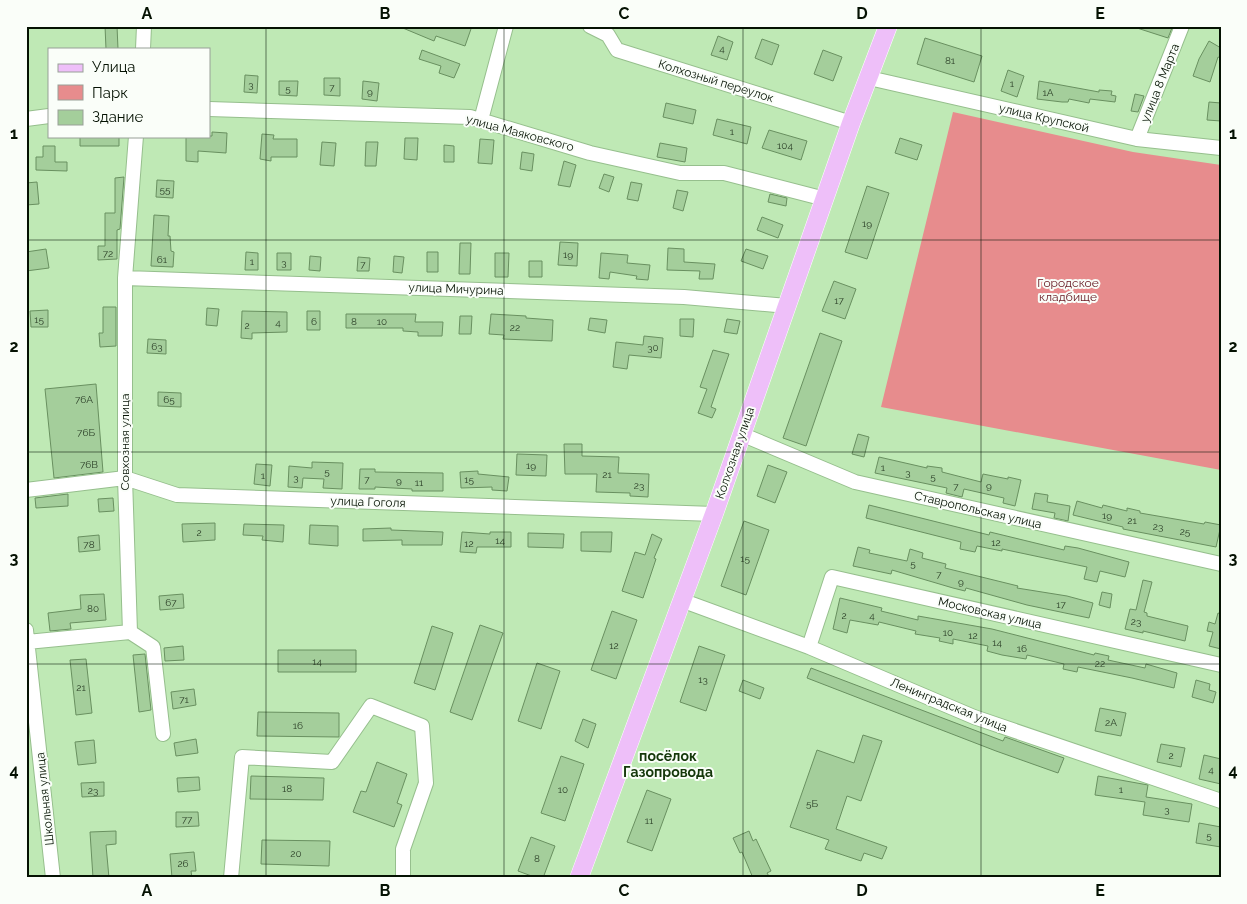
<svg xmlns="http://www.w3.org/2000/svg" width="1247" height="904" viewBox="0 0 1247 904" font-family="Raleway,sans-serif">
	<style>
		.green { fill: #e78c8d }
		.building { fill: #a4ce9b; stroke: #699060 }
		.lines { fill: none; stroke-linecap: round; stroke-linejoin: round }
		.minor-casing { stroke: #96bf8d; stroke-width: 16 }
		.major-casing { stroke: #fff; stroke-width: 19 }
		.minor { stroke: #fff; stroke-width: 14 }
		.major { stroke: #eebff9; stroke-width: 18 }
		.grid { fill: none; stroke: #051203; stroke-width: 1; stroke-opacity: 0.55 }
		.labels { text-anchor: middle; dominant-baseline: central; stroke-width: 4; stroke-linejoin: round; paint-order: stroke }
		.number-label { font-size: 10px; fill: #2d4129 }
		.street-label { font-size: 12px; fill: #051203; stroke: #fafef9 }
		.park-label { font-size: 12px; fill: #65161f; stroke: #fafef9 }
		.neighbourhood-label { font-size: 14px; font-weight: bold; fill: #14370a; stroke: #fafef9 }
		.neatline { fill: none; stroke: #051203; stroke-width: 2 }
		.grid-label { font-size: 16px; text-anchor: middle; font-weight: bold; fill: #051203 }
	</style>
	<rect width="100%" height="100%" fill="#bfe9b5"/>
	<path class="green" d="M953 112 1133 152 1221 165V470L881 407Z"/>
	<path class="building" d="M105 26H117L118 49H106Z
		M398 26H472L465 46 436 36 434 41Z
		M1137 26H1167L1172 28 1168 38 1137 28Z
		M718 36 733 42 727 60 711 55Z
		M925 38 982 56 974 82 917 64Z
		M762 39 779 45 772 65 755 58Z
		M1209 41 1221 48V58L1218 57 1210 82 1193 76 1199 59Z
		M422 50 460 64 454 78 439 73 441 66 419 59Z
		M823 50 842 57 833 81 814 74Z
		M1008 70 1024 76 1017 97 1001 91Z
		M245 75 258 76 257 93 244 92Z
		M324 78H340V96L324 95Z
		M279 81H298L297 96 279 95Z
		M363 81 379 83 377 101 362 99Z
		M1039 81 1099 92V90L1112 91 1111 95 1116 96 1115 102 1090 99 1089 103 1069 99 1068 102H1062L1037 99Z
		M1135 94 1144 96 1138 112 1131 111Z
		M1209 102 1221 103V121L1207 120Z
		M666 103 696 110 693 124 663 117Z
		M717 119 751 127 747 144 713 135Z
		M769 130 807 141 801 160 762 148Z
		M212 132 227 133 226 153 198 151V162L186 161V136H212Z
		M262 134 274 135 273 139H297V157H271V161L260 159Z
		M80 136H119V146H80Z
		M405 138H418L417 160 404 159Z
		M900 138 922 145 917 160 895 153Z
		M480 139 494 140 492 164 478 163Z
		M322 142 336 143 334 166 320 165Z
		M366 142H378L376 166H365Z
		M660 143 687 148 685 162 657 157Z
		M444 145 454 146V162H444Z
		M43 146H55V162H67V171L36 170V157H43Z
		M522 152 534 154 532 171 520 169Z
		M564 161 576 165 570 187 558 185Z
		M604 174 614 177 609 192 599 188Z
		M124 177 120 229 117 230V259L98 260V246H105V213H115V178Z
		M157 180 174 181 173 198 156 197Z
		M37 182 39 204 26 205V183Z
		M631 182 642 184 638 201 627 199Z
		M867 186 889 193 867 259 845 252Z
		M677 190 688 192 683 211 673 208Z
		M770 194 787 198 786 206 768 202Z
		M154 215 169 216 168 236H170L171 251 174 252 173 267 151 266Z
		M762 217 783 225 778 238 757 230Z
		M560 242 578 243 577 266 558 265Z
		M460 243H471L470 274H459Z
		M668 248 684 249V262L715 264 713 279H699L700 271 667 270Z
		M46 249 49 268 26 271V252Z
		M746 249 768 256 763 269 741 261Z
		M246 252 258 253V270H245Z
		M427 252H438V272H427Z
		M277 253H291V270H277Z
		M495 253H509L508 277H495Z
		M601 253 628 255 627 263 650 265 648 280 636 279 637 276 610 272 609 279 599 278Z
		M310 256 321 257 320 271 309 270Z
		M394 256 404 257 402 273 393 272Z
		M358 257 370 258 369 271H357Z
		M529 261H542V277H529Z
		M834 281 856 289 845 319 822 311Z
		M103 307H116V346L100 347 99 333H103Z
		M207 308 219 309 217 326 206 325Z
		M48 310V327H31L30 311Z
		M242 311 287 312V332L252 333V339L241 338Z
		M307 311H320V330H307Z
		M346 314H416L415 322H443L442 336H418V332L403 331V328H346Z
		M491 314 526 316V318L553 320 552 341 503 339 504 335 489 334Z
		M460 316H472L471 334H459Z
		M590 318 607 320 605 333 588 330Z
		M680 319H694L693 337 680 336Z
		M727 319 740 321 737 334 724 332Z
		M820 333 842 341 806 446 783 438Z
		M644 336 663 338 661 358 629 355 627 369 613 367 616 342 643 345Z
		M148 339 166 340V354L147 353Z
		M713 350 729 354 711 407 716 409 712 418 698 413 707 389 700 387Z
		M96 384 103 472 54 478 45 389Z
		M158 392 181 393V407L158 406Z
		M858 434 869 437 864 457 852 454Z
		M564 444H582V456L619 457 618 473 649 474 648 497 630 496V493L596 492 597 474H565Z
		M517 454 547 455 546 476 516 475Z
		M879 457 927 468V466L942 468V472L981 482 983 474 1008 479V477L1021 480 1015 506 1003 503 1004 498 964 489 962 497 946 493 947 488 875 473Z
		M312 462 343 463 342 489 323 488 324 479 303 478 302 488 288 487 289 466 312 468Z
		M256 464 272 465 270 486 254 484Z
		M768 465 787 472 775 503 757 496Z
		M360 469H375V472L443 473V491H412V489L375 487V489H359Z
		M478 471V474L509 477 507 491 492 490V487L461 488 460 472Z
		M1035 493 1048 495 1047 502 1070 506 1068 521 1054 518 1055 513 1032 509Z
		M68 494V506L36 508 35 498Z
		M113 498 114 511 99 512 98 499Z
		M1077 501 1102 508 1103 505 1127 511V508L1140 511V513L1204 524 1205 522 1221 525 1216 547 1123 529V527L1073 515Z
		M869 505 989 535 990 532 1064 550 1065 546 1078 548 1129 562 1125 577 1100 571 1097 582 1084 579 1087 567 1002 549V551L977 546 975 552 960 549 961 542 866 518Z
		M744 521 769 530 746 595 721 586Z
		M215 523V540L183 542 182 524Z
		M244 524 284 525 283 542 262 540 263 536 243 535Z
		M310 525 338 526V546L309 544Z
		M391 528V530L443 532 442 545H402V540L363 541V529Z
		M462 532 490 534V532H511V547H477L476 553 460 552Z
		M581 532H612L611 552 581 551Z
		M528 533 564 534 563 548 528 547Z
		M652 534 662 539 654 558 656 559 643 598 622 591 635 552 645 555Z
		M99 535 100 550 79 552 78 537Z
		M858 547 870 550 869 553 907 561 910 549 923 553 922 558 946 564 945 568 1018 586 1017 588 1067 596 1093 603 1089 618 1027 605 966 588 965 591 953 588 892 570 891 574 853 566Z
		M1143 580 1152 582 1144 612 1147 613V616L1188 626 1185 641 1143 631V633L1125 629 1130 609 1136 610Z
		M1102 592 1112 594 1110 608 1099 605Z
		M104 594 106 620 70 623 71 629 50 631 48 613 81 609 80 595Z
		M183 594 184 608 160 610 159 596Z
		M840 598 882 608 881 611 918 620V616L992 629 1094 655 1095 653 1109 656 1108 660 1145 668 1146 664 1177 673 1174 688 1132 678 1078 667 1077 672 1063 669 1064 664 1027 655 1026 659 1002 655 987 651 988 646 953 639V644L939 641 940 638 915 634 916 631 879 622 878 625 850 620 847 633 833 629Z
		M612 611 637 620 616 679 591 670Z
		M1218 613 1221 614V649L1209 646 1213 632 1207 631 1209 622 1215 624Z
		M480 625 503 633 472 720 450 712Z
		M432 626 453 633 435 690 414 683Z
		M183 646 184 660 165 661 164 648Z
		M699 646 725 655 706 711 680 702Z
		M278 650H356V672H278Z
		M145 654 151 710 139 712 133 655Z
		M86 659 92 713 76 715 70 660Z
		M537 663 560 671 541 729 518 721Z
		M811 668 1003 741 1005 737 1064 758 1058 773 996 751 807 678Z
		M743 680 764 688 760 699 739 691Z
		M1196 680 1210 684 1209 690 1216 692 1213 703 1192 697Z
		M194 689 196 705 173 709 171 692Z
		M1100 708 1126 713 1121 736 1095 731Z
		M258 712 339 713V737L257 736Z
		M583 719 596 724 588 748 575 741Z
		M863 735 882 741 861 801 847 796 836 829 887 847 882 859 864 853 861 861 825 849 829 840 790 827 817 750 854 763Z
		M196 739 198 753 176 756 174 743Z
		M94 740 96 763 78 765 75 742Z
		M1161 744 1185 748 1181 767 1157 762Z
		M1204 755 1221 759V784L1199 779Z
		M561 756 584 764 565 821 541 813Z
		M377 762 407 774 397 803 402 805 394 827 353 812 361 791 366 792Z
		M251 776 324 778 323 800 250 799Z
		M1098 776 1148 785 1146 797 1192 804 1189 822 1143 815 1145 802 1095 795Z
		M199 777 200 790 178 792 177 778Z
		M104 782V796L82 797 81 783Z
		M647 790 671 799 652 851 627 842Z
		M176 812H198L199 826 176 827Z
		M1199 823 1221 827V847L1196 843Z
		M116 831V844L106 845 109 878H93L90 832Z
		M749 831 753 841 756 839 771 871 767 873 770 878H753L742 852 740 853 733 838Z
		M531 837 555 846 543 878H537L518 871Z
		M262 840 330 841 329 866 261 864Z
		M194 852 196 871H191L192 878H172L170 854Z"/>
	<g class="lines">
		<g class="minor-casing">
			<path id="minor" d="M590 26 608 35 617 50 851 123
				M143 49 144 26
				M869 78 1137 139 1221 148
				M209 109 470 117 590 153 680 173H724L825 199
				M26 119 49 116
				M481 120 506 26
				M136 136 125 278V478L130 632 153 647 163 734
				M1137 139 1182 26
				M125 278 684 297 787 306
				M741 434 855 482 1221 564
				M26 490 125 478 177 495 714 514
				M681 600 809 647 974 717 1221 801
				M26 630 53 878
				M27 642 130 632
				M809 647 832 577 1221 665
				M231 878 242 757 332 762 371 706 422 726 426 783 403 849V878"/>
		</g>
		<g class="major-casing">
			<path id="major" d="M579 878 714 514 851 123 888 26"/>
		</g>
		<use href="#minor" class="minor"/>
		<use href="#major" class="major"/>
	</g>
	<path class="grid" d="M266 26V878M504 26V878M743 26V878M981 26V878M26 240H1221M26 452H1221M26 664H1221"/>
	<g class="labels">
		<g class="number-label">
			<text x="722" y="48">4</text>
			<text x="950" y="60">81</text>
			<text x="1012" y="83">1</text>
			<text x="251" y="84">3</text>
			<text x="332" y="87">7</text>
			<text x="288" y="88">5</text>
			<text x="370" y="91">9</text>
			<text x="1048" y="92">1А</text>
			<text x="732" y="131">1</text>
			<text x="785" y="145">104</text>
			<text x="165" y="189">55</text>
			<text x="867" y="223">19</text>
			<text x="108" y="253">72</text>
			<text x="568" y="254">19</text>
			<text x="162" y="259">61</text>
			<text x="252" y="261">1</text>
			<text x="284" y="262">3</text>
			<text x="363" y="264">7</text>
			<text x="839" y="300">17</text>
			<text x="39" y="319">15</text>
			<text x="314" y="321">6</text>
			<text x="354" y="321">8</text>
			<text x="382" y="321">10</text>
			<text x="278" y="322">4</text>
			<text x="247" y="325">2</text>
			<text x="515" y="327">22</text>
			<text x="157" y="346">63</text>
			<text x="653" y="347">30</text>
			<text x="84" y="399">76А</text>
			<text x="169" y="399">65</text>
			<text x="86" y="432">76Б</text>
			<text x="89" y="464">76В</text>
			<text x="531" y="465">19</text>
			<text x="883" y="467">1</text>
			<text x="327" y="471">5</text>
			<text x="908" y="472">3</text>
			<text x="607" y="474">21</text>
			<text x="263" y="475">1</text>
			<text x="933" y="476">5</text>
			<text x="296" y="477">3</text>
			<text x="367" y="479">7</text>
			<text x="469" y="479">15</text>
			<text x="399" y="480">9</text>
			<text x="419" y="482">11</text>
			<text x="639" y="485">23</text>
			<text x="989" y="485">9</text>
			<text x="956" y="486">7</text>
			<text x="1107" y="515">19</text>
			<text x="1132" y="520">21</text>
			<text x="1158" y="526">23</text>
			<text x="1185" y="531">25</text>
			<text x="199" y="532">2</text>
			<text x="500" y="540">14</text>
			<text x="996" y="542">12</text>
			<text x="469" y="543">12</text>
			<text x="89" y="544">78</text>
			<text x="745" y="558">15</text>
			<text x="913" y="563">5</text>
			<text x="939" y="574">7</text>
			<text x="961" y="581">9</text>
			<text x="171" y="602">67</text>
			<text x="1061" y="604">17</text>
			<text x="93" y="608">80</text>
			<text x="844" y="615">2</text>
			<text x="872" y="615">4</text>
			<text x="1136" y="621">23</text>
			<text x="948" y="632">10</text>
			<text x="973" y="635">12</text>
			<text x="997" y="642">14</text>
			<text x="614" y="645">12</text>
			<text x="1022" y="648">16</text>
			<text x="317" y="661">14</text>
			<text x="1100" y="663">22</text>
			<text x="703" y="679">13</text>
			<text x="81" y="687">21</text>
			<text x="184" y="699">71</text>
			<text x="1111" y="722">2А</text>
			<text x="298" y="725">16</text>
			<text x="1171" y="755">2</text>
			<text x="1211" y="769">4</text>
			<text x="287" y="788">18</text>
			<text x="563" y="789">10</text>
			<text x="1121" y="789">1</text>
			<text x="93" y="790">23</text>
			<text x="812" y="803">5Б</text>
			<text x="1167" y="809">3</text>
			<text x="187" y="819">77</text>
			<text x="649" y="820">11</text>
			<text x="1209" y="835">5</text>
			<text x="296" y="853">20</text>
			<text x="537" y="858">8</text>
			<text x="183" y="863">26</text>
		</g>
		<g class="street-label">
			<text transform="translate(716 81) rotate(17)">Колхозный переулок</text>
			<text transform="translate(1160 83) rotate(-68)">улица 8 Марта</text>
			<text transform="translate(1044 118) rotate(13)">улица Крупской</text>
			<text transform="translate(520 133) rotate(15)">улица Маяковского</text>
			<text transform="translate(456 289) rotate(2)">улица Мичурина</text>
			<text transform="translate(125 442) rotate(-90)">Совхозная улица</text>
			<text transform="translate(735 453) rotate(-71)">Колхозная улица</text>
			<text transform="translate(368 502) rotate(2)">улица Гоголя</text>
			<text transform="translate(978 510) rotate(13)">Ставропольская улица</text>
			<text transform="translate(990 613) rotate(13)">Московская улица</text>
			<text transform="translate(949 705) rotate(22)">Ленинградская улица</text>
			<text transform="translate(45 799) rotate(-96)">Школьная улица</text>
		</g>
		<g class="park-label">
			<text x="1068" y="283">Городское<tspan x="1068" dy="14">кладбище</tspan></text>
		</g>
		<g class="neighbourhood-label">
			<text x="668" y="756">посёлок<tspan x="668" dy="16">Газопровода</tspan></text>
		</g>
	</g>
	<rect width="1247" height="904" fill="none" stroke="#fafef9" stroke-width="55"/>
	<rect x="48" y="48" width="162" height="90" fill="#fafef9" stroke="#98a097"/>
	<rect x="58" y="64" width="25" height="8" fill="#eebff9" stroke="#98a097"/>
	<text x="92" y="72" font-size="15" fill="#051203">Улица</text>
	<rect x="58" y="85" width="25" height="15" fill="#e78c8d" stroke="#98a097"/>
	<text x="92" y="98" font-size="15" fill="#051203">Парк</text>
	<rect x="58" y="110" width="25" height="15" fill="#a4ce9b" stroke="#98a097"/>
	<text x="92" y="122" font-size="15" fill="#051203">Здание</text>
	<rect x="28" y="28" width="1192" height="848" class="neatline"/>
	<g class="grid-label">
		<text x="147" y="19">A</text>
		<text x="385" y="19">B</text>
		<text x="624" y="19">C</text>
		<text x="862" y="19">D</text>
		<text x="1100" y="19">E</text>
		<text x="14" y="139">1</text>
		<text x="1233" y="139">1</text>
		<text x="14" y="352">2</text>
		<text x="1233" y="352">2</text>
		<text x="14" y="564">3</text>
		<text x="1233" y="564">3</text>
		<text x="14" y="776">4</text>
		<text x="1233" y="776">4</text>
		<text x="147" y="896">A</text>
		<text x="385" y="896">B</text>
		<text x="624" y="896">C</text>
		<text x="862" y="896">D</text>
		<text x="1100" y="896">E</text>
	</g>
</svg>
